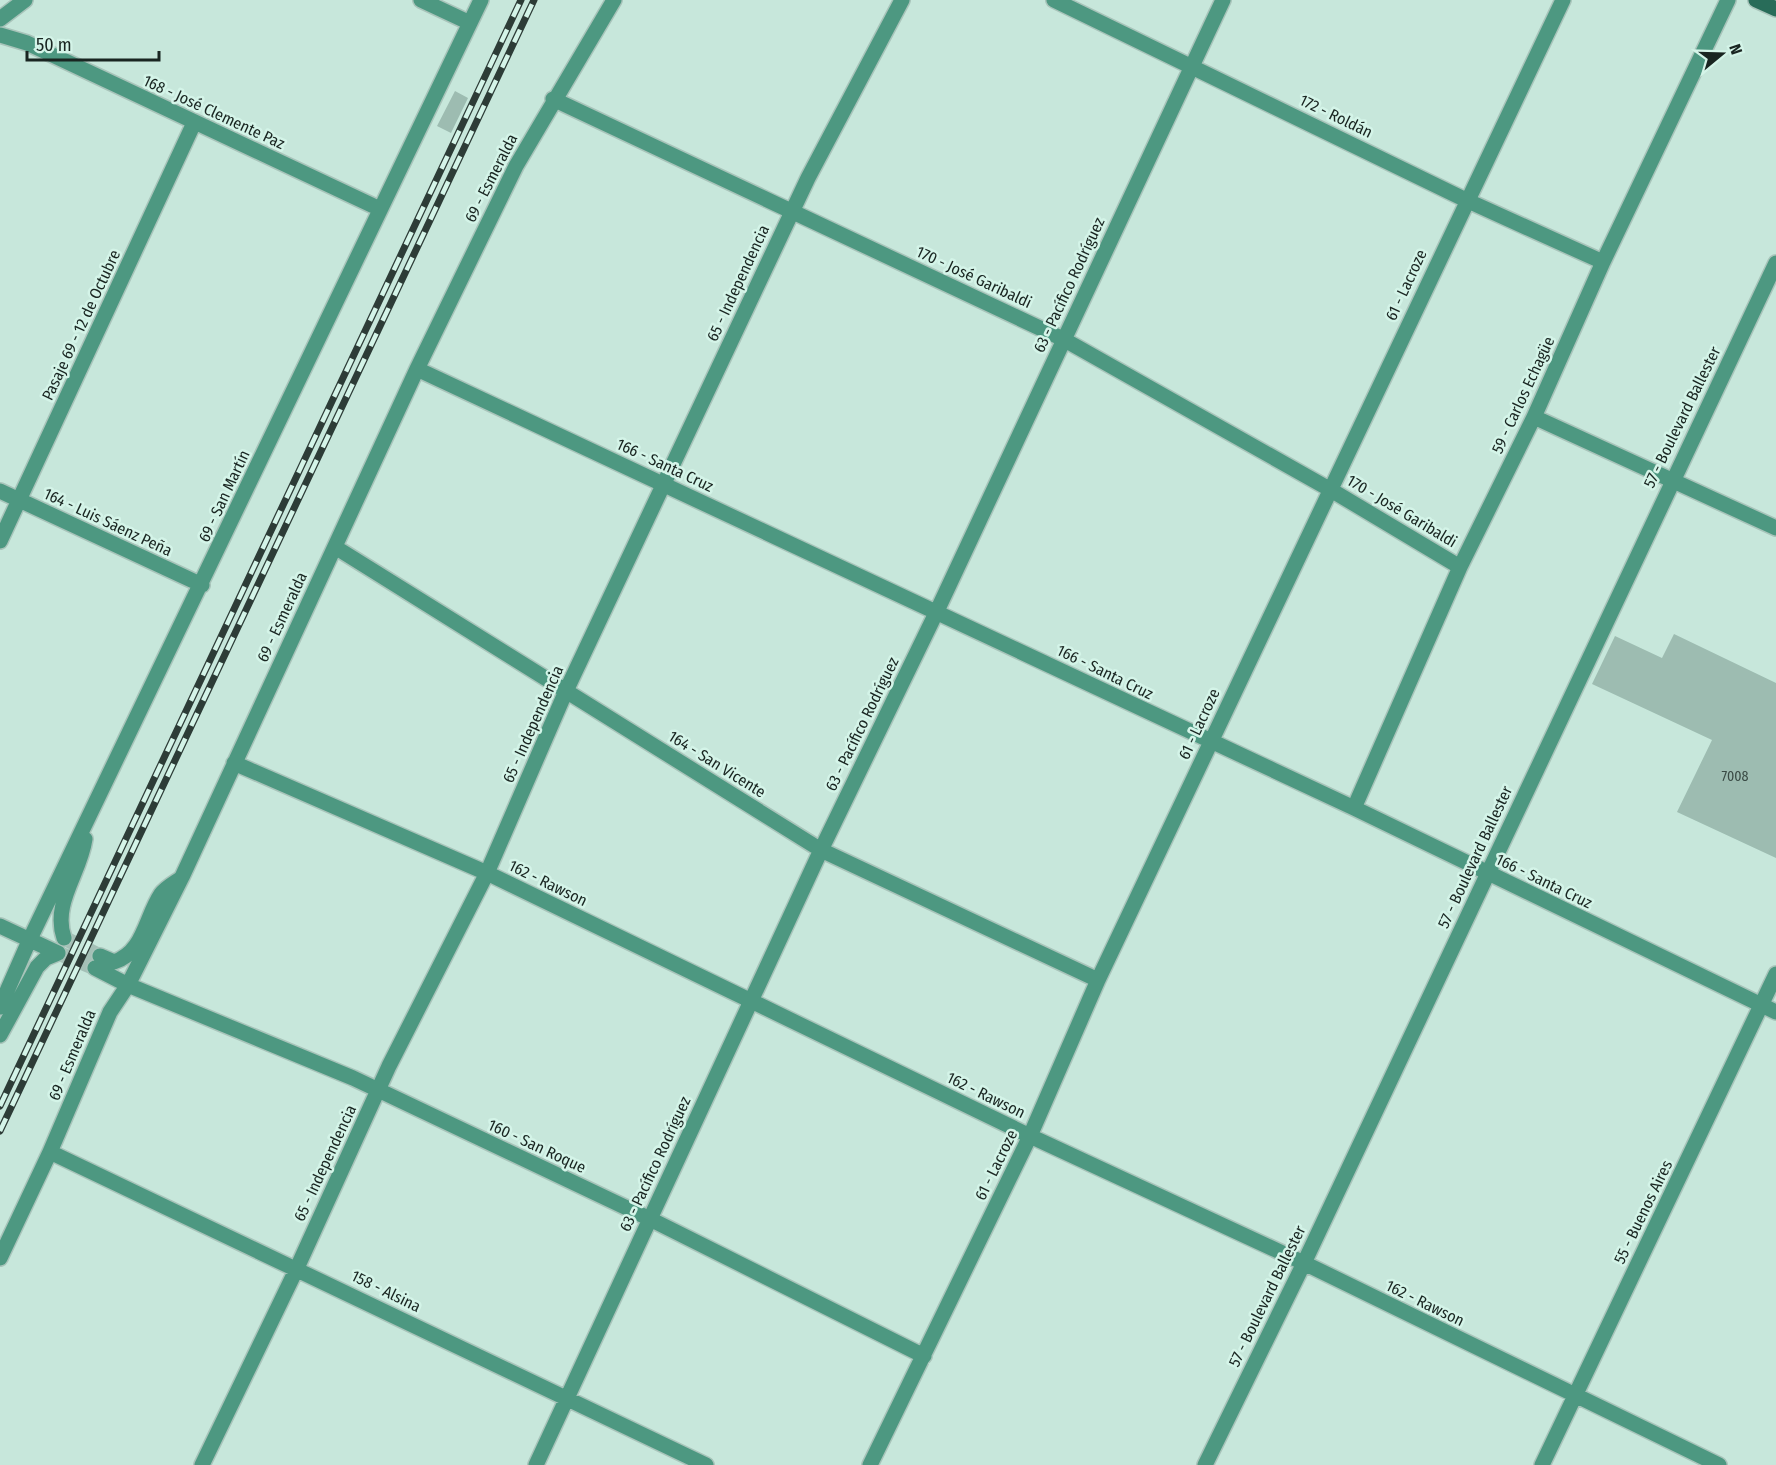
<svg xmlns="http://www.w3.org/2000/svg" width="1776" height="1465" viewBox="0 0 1776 1465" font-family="'Fira Sans Condensed',sans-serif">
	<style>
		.building { fill: #9dbcb1 }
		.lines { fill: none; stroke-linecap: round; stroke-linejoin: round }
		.street-tunnel { stroke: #a4c0b6; stroke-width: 15; stroke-dasharray: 15 8; stroke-linecap: butt }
		.street-casing { stroke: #a8c4ba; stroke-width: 18 }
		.secondary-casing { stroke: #a8c4ba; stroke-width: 18 }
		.street { stroke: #4d9881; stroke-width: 15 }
		.secondary { stroke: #286c59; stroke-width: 15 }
		.rail-casing { stroke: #2d3c37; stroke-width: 7 }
		.rail { stroke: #d4f4e8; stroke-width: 4.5; stroke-dasharray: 14; stroke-linecap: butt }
		.labels { text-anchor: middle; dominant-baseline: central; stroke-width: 5; stroke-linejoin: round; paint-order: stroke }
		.number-label { font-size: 14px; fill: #3a4b45 }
		.street-label { font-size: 16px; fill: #192521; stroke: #d4f4e8 }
	</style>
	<rect width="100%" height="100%" fill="#c7e7db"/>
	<path class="building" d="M455 91 468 98 451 133 437 126Z
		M1674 634 1776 683V858L1677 812 1712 740 1592 684 1615 636 1662 658Z"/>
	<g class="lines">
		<path class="street-tunnel" d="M64 938 100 956
			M58 953 95 968"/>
		<g class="street-casing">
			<path id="street" d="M421 0 470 23
				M1054 0 1466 200 1603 262
				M0 19 25 0
				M0 35 27 43 380 209
				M553 99 1063 339 1331 490 1460 567
				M417 369 1354 808 1776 1012
				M1534 417 1776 528
				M0 491 202 585
				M0 541 194 123
				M335 547 821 850 1098 980
				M234 763 487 873 1030 1136 1304 1263 1719 1465
				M1354 808 1460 567 1534 417 1603 262 1728 0
				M0 926 58 953
				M64 938C52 903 80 874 85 839
				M100 956 114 962C144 952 145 918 161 894 165 888 174 883 180 879
				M95 968 128 985 353 1078 648 1218 924 1356
				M0 1007 29 941 481 0
				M0 1035 37 967 46 958 58 953
				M50 1152 706 1465
				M0 1258 50 1152 110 1012 128 985 182 877 417 369 516 166 614 0
				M202 1465 297 1268 389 1066 487 873 566 691 808 178 902 0
				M536 1465 821 850 937 611 1223 0
				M870 1465 1030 1136 1098 980 1563 0
				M1205 1465 1304 1263 1776 263
				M1542 1465 1776 974"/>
		</g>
		<g class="secondary-casing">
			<path id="secondary" d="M1756 0 1776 9"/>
		</g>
		<use href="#street" class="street"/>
		<use href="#secondary" class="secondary"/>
		<g class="rail-casing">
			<path id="rail" d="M0 1106 521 0
				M0 1131 534 0"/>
		</g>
		<use href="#rail" class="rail"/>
	</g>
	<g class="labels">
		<g class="number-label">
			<text x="1735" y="776">7008</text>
		</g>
		<g class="street-label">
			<text transform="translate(214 112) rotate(25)">168 - José Clemente Paz</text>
			<text transform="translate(1336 116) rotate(26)">172 - Roldán</text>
			<text transform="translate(491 178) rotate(-63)">69 - Esmeralda</text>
			<text transform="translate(974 277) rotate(25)">170 - José Garibaldi</text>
			<text transform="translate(738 283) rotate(-65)">65 - Independencia</text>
			<text transform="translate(1069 285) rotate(-65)">63 - Pacífico Rodríguez</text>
			<text transform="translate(1406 285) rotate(-65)">61 - Lacroze</text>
			<text transform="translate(81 325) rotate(-65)">Pasaje 69 - 12 de Octubre</text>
			<text transform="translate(1523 395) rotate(-65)">59 - Carlos Echagüe</text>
			<text transform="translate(1682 417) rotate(-64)">57 - Boulevard Ballester</text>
			<text transform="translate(665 465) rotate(25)">166 - Santa Cruz</text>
			<text transform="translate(224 496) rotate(-65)">69 - San Martín</text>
			<text transform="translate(1402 511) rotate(31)">170 - José Garibaldi</text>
			<text transform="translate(108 522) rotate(25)">164 - Luis Sáenz Peña</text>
			<text transform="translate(282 617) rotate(-65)">69 - Esmeralda</text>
			<text transform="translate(1105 672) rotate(26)">166 - Santa Cruz</text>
			<text transform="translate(533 724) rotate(-66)">65 - Independencia</text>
			<text transform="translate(862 724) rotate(-64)">63 - Pacífico Rodríguez</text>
			<text transform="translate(1199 724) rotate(-65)">61 - Lacroze</text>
			<text transform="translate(717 764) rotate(32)">164 - San Vicente</text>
			<text transform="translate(1475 857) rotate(-65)">57 - Boulevard Ballester</text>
			<text transform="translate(1544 881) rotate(26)">166 - Santa Cruz</text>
			<text transform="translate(548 883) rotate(26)">162 - Rawson</text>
			<text transform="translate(72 1055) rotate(-67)">69 - Esmeralda</text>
			<text transform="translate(986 1095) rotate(26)">162 - Rawson</text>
			<text transform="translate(537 1146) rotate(25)">160 - San Roque</text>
			<text transform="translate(325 1163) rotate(-65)">65 - Independencia</text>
			<text transform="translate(655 1164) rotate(-65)">63 - Pacífico Rodríguez</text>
			<text transform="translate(996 1165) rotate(-64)">61 - Lacroze</text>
			<text transform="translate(1643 1212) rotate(-64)">55 - Buenos Aires</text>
			<text transform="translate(386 1291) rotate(26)">158 - Alsina</text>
			<text transform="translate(1267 1296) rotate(-64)">57 - Boulevard Ballester</text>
			<text transform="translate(1425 1303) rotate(26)">162 - Rawson</text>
		</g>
	</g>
	<g transform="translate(1722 54) rotate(71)" stroke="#d4f4e8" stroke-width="4.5" paint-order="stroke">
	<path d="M0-4.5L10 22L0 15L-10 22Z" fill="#192521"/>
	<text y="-9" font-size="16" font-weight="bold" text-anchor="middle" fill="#192521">N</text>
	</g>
	<path d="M27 51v9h132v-9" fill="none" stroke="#192521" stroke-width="3"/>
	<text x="36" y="51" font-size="18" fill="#192521" stroke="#d4f4e8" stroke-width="4.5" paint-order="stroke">50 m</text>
</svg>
